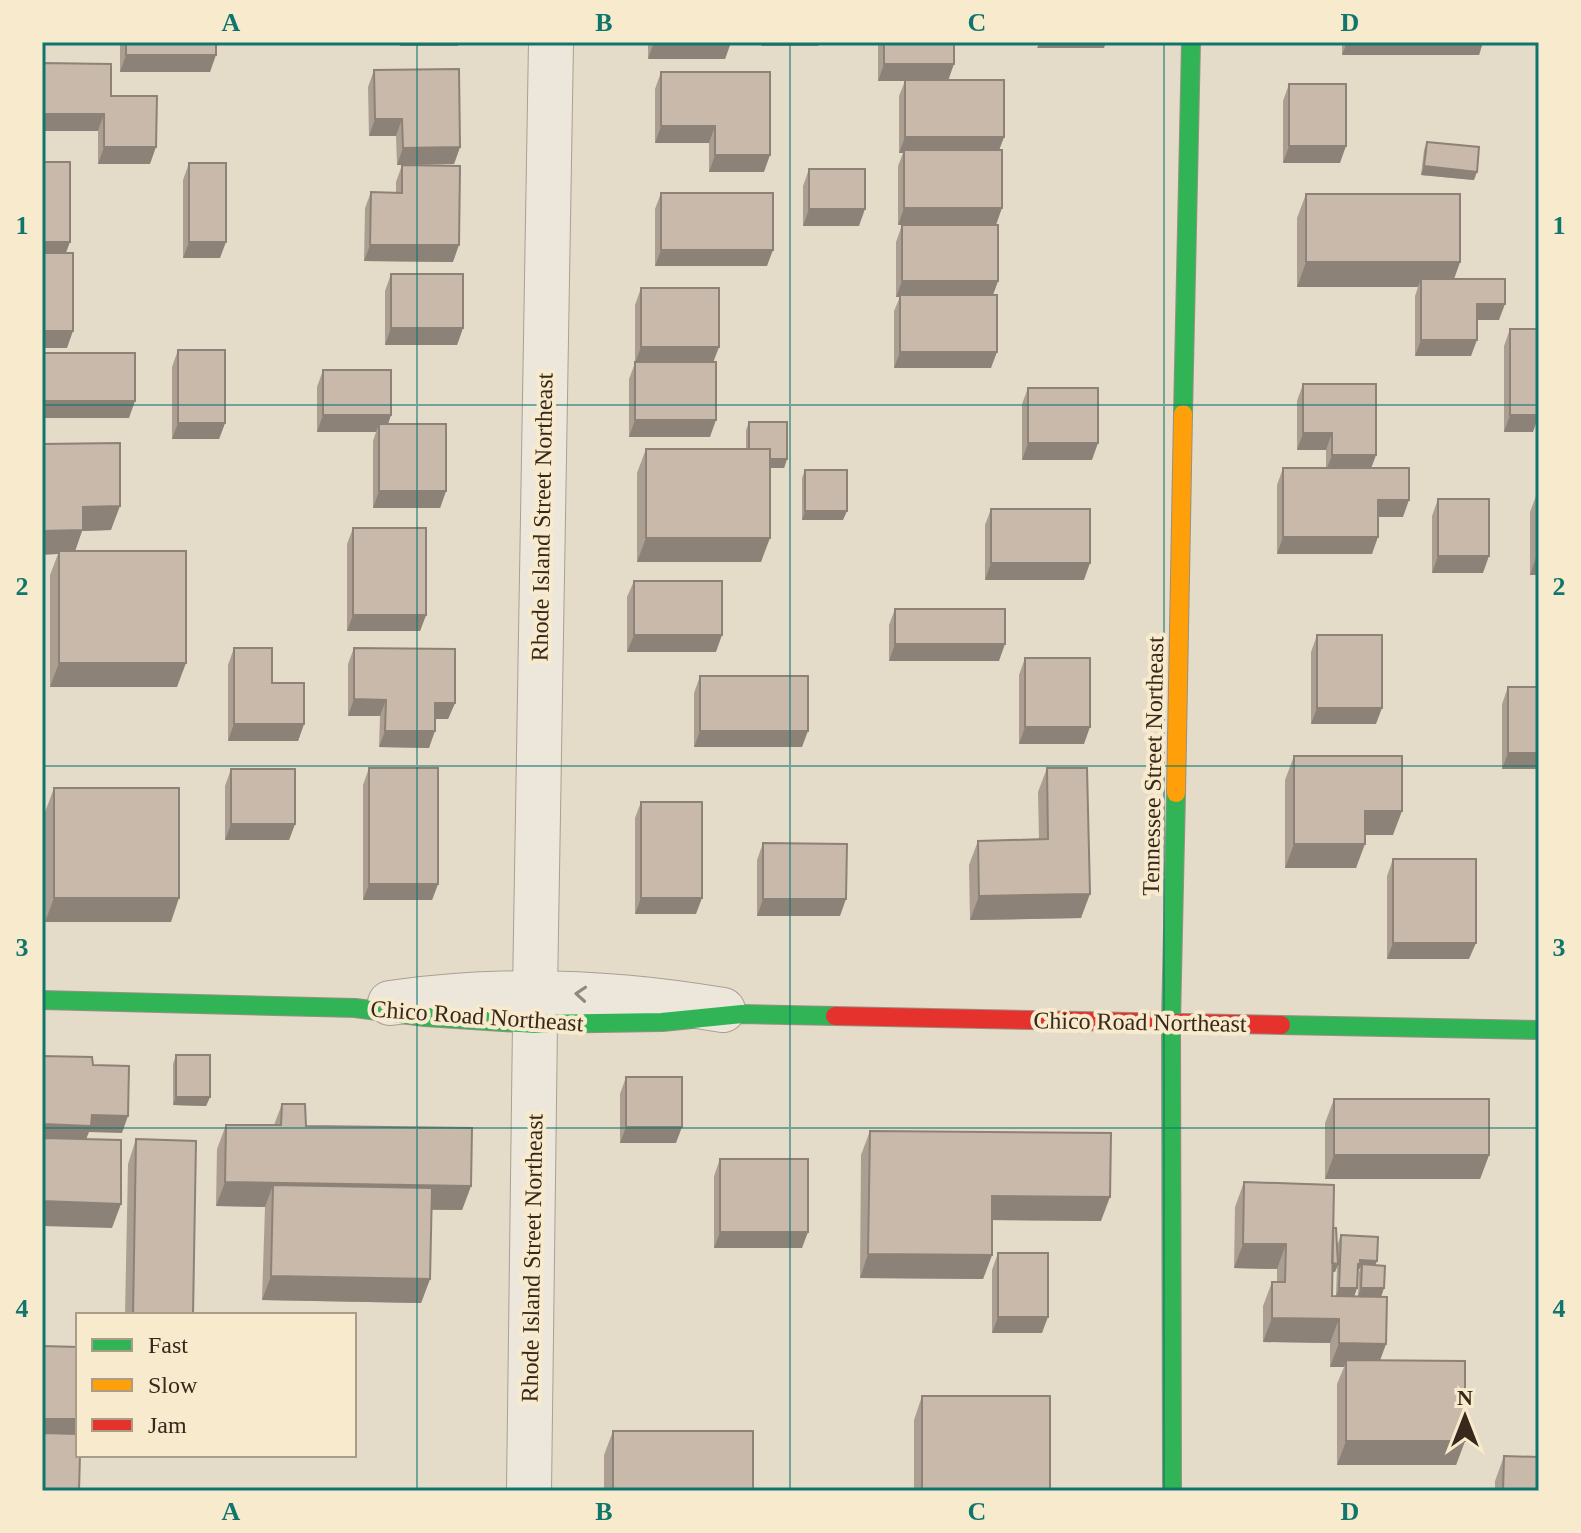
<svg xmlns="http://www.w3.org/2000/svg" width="1581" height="1533" viewBox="0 0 1581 1533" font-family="Georgia,serif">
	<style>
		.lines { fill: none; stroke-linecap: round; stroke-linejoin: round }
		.street-casing { stroke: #a9a093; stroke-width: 46 }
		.fast-casing { stroke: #988f83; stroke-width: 20 }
		.slow-casing { stroke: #988f83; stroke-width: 20 }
		.jam-casing { stroke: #988f83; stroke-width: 20 }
		.street { stroke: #ece6db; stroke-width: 44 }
		.fast { stroke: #30b455; stroke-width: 18 }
		.slow { stroke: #ff9f0a; stroke-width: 18 }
		.jam { stroke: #e5322d; stroke-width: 18 }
		.wall { fill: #ac9f92; fill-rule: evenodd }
		.shaded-wall { fill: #8c8277 }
		.building { fill: #c8b9aa; stroke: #8c8277; stroke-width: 2 }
		.oneway { stroke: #92877b }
		.grid { fill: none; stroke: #0f766e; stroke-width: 2; stroke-opacity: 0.55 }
		.labels { text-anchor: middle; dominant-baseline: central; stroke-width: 8; stroke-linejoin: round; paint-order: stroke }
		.street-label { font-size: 24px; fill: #37281b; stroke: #f7eacd }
		.neatline { fill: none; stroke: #0f766e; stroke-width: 3 }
		.grid-label { font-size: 26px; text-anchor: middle; font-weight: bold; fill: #0f766e }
	</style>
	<rect width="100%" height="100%" fill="#e4dbc9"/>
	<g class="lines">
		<g class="street-casing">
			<path id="street" d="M535 991 551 42
				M390 1003C502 987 612 991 723 1010
				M529 1491 535 1024"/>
		</g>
		<g class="fast-casing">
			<path id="fast" d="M1183 414 1191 42
				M42 1000 355 1008 425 1017 535 1024 662 1022 742 1014 835 1016
				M1281 1025 1539 1030
				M1172 1491 1171 1022 1176 793"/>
		</g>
		<g class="slow-casing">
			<path id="slow" d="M1176 793 1183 414"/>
		</g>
		<g class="jam-casing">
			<path id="jam" d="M835 1016 1281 1025"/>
		</g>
		<use href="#street" class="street"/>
		<use href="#fast" class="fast"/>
		<use href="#slow" class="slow"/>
		<use href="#jam" class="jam"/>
	</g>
	<path class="wall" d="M120 42H216L210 72H120Z
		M648 42H731L725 59H648Z
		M878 42H954L948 80 1004 137 999 150 898 225V166L903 153H899V96L905 81H878Z
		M1342 42H1483L1479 55H1342Z
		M1536 42H1539V186H1536Z
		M374 70 460 147 454 164 397 165 396 136H369L368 87Z
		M661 72 764 172H709V143H655V89Z
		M1289 84 1340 163H1283V101Z
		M111 96 150 164H98V131H42Z
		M1427 142 1474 180 1421 175 1424 150Z
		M189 163 220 258H183V180Z
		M402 165 453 262 364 261 365 208 371 192H396V182Z
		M809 169 859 226H803V186Z
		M661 193 767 266H655V209Z
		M1306 194 1460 262 1454 279 1499 320H1477L1471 356H1415V296L1418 287H1297V218Z
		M902 225 998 281 993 295 991 368H894V311L900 297H896V242Z
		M391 274 463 328 457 345H385V291Z
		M641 288 714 362 710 437H629V379L635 363V305Z
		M1510 329 1533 432H1504V346Z
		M178 350 225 423 219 439H172V367Z
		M323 370 391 415 388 424 446 491 440 508H373V441L376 432H317V387Z
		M1303 384 1376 455 1371 468 1403 517H1378L1372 554H1277V485L1283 468H1326V450H1297V401Z
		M1028 388 1092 460H1022V404Z
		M749 422 787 459 784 468H770L761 562H637V473L646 449H746V430Z
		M42 444 111 530 82 531 75 551 177 687H50V575L58 554Z
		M805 470 843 520H802V478Z
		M1539 488V575H1530V512Z
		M1438 499 1483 573H1432V516Z
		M991 509 1084 580H985V525Z
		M353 528 426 615 420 631H347V544Z
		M634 581 716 652H627V597Z
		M895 609 999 661H889V625Z
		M1317 635 1376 724H1311V652Z
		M234 648 304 724 298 741H228V665Z
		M354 648 455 703 448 719H435L429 748 379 747 380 716H348V664Z
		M1025 658 1084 744H1019V675Z
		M700 676 802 747H694V693Z
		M1508 687 1539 769H1502V704Z
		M1294 756 1393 835H1365L1356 868H1285V780Z
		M369 768 438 884 432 900H363V785Z
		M1047 768 1081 918 970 920 969 865 978 841 1039 840 1038 792Z
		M231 769 295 824 289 840H225V786Z
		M54 788 171 922H45V812Z
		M641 802 696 914H635V818Z
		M763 843 840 916H757V860Z
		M1393 859 1469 959H1387V876Z
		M176 1055 210 1097 206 1106 173 1105V1064Z
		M626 1077 676 1143H620V1094Z
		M1334 1099 1489 1155 1480 1179H1325V1123Z
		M282 1104 306 1126 471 1186 462 1210H431L430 1279 421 1303 262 1300 265 1207 216 1206 217 1149 226 1125H274Z
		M870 1131 1101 1221 992 1220V1255L983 1279 860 1278 861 1155Z
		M136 1139 193 1315H125L128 1164Z
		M720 1159 802 1248H714V1176Z
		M1244 1182 1333 1228 1338 1252V1243L1341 1235 1375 1265 1384 1288 1381 1296 1386 1344 1380 1360 1465 1441 1456 1465H1337V1384L1344 1367H1330V1343L1263 1342V1306L1272 1282H1277V1269L1234 1268 1235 1207ZM1337 1267 1336 1296H1332V1272H1335ZM1359 1269H1360L1359 1273 1358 1296H1354L1357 1288Z
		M998 1253 1042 1333H992V1270Z
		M922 1396 1050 1491H914V1420Z
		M613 1431 753 1491H604V1455Z
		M1504 1456 1539 1491H1495V1481Z"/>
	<path class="shaded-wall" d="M402 42H459L458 46H400Z
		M654 42H731L725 59H648Z
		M763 42H820L818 46H761Z
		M1040 42H1106L1104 48H1037Z
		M1347 42H1483L1479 55H1342Z
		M126 55H216L210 72H120Z
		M884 64H954L948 81H878Z
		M42 114H104L98 131H42Z
		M375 119H402L396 136H369Z
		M661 126H715L709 143H655Z
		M905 137H1004L998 153 904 150 903 153H899Z
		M1289 146H1346L1340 163H1283Z
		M104 147H156L150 164H98Z
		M460 147 454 164 397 165 403 148Z
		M715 155H770L764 172H709Z
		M1424 166 1477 172 1474 180 1421 175Z
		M904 208H1002L996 225H898Z
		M809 209H865L859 226H803Z
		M42 242H70L64 258H42Z
		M189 242H226L220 258H183Z
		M370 245H459L453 262 364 261Z
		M661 250H773L767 266H655Z
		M1306 262H1460L1451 287 1421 279 1418 287H1297Z
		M902 281H998L992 297H896Z
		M1477 304H1505L1499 320H1471Z
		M391 328H463L457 345H385Z
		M42 331H73L67 348H42Z
		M1421 340H1477L1471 356H1415Z
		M641 347H719L713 363H635Z
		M900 352H997L991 368H894Z
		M42 401H135L129 418H42Z
		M323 415H391L385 432 379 424 376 432H317Z
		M1510 415H1539L1533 432H1504Z
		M635 420H716L710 437H629Z
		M178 423H225L219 439H172Z
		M1303 433H1332L1326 450H1297Z
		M1028 443H1098L1092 460H1022Z
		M1332 455H1376L1370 471H1326Z
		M749 459H787L784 468H746Z
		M379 491H446L440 508H373Z
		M1378 500H1409L1403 517H1372Z
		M120 506 111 530 82 531 74 554 59 551 58 554 42 555V531L83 507Z
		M805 511H847L843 520H802Z
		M1283 537H1378L1372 554H1277Z
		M646 538H770L761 562H637Z
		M1538 551 1539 575H1530Z
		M1438 556H1489L1483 573H1432Z
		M991 563H1090L1084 580H985Z
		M353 615H426L420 631H347Z
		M634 635H722L716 652H627Z
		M895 644H1005L999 661H889Z
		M59 663H186L177 687H50Z
		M354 699 386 700 380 716H348Z
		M435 703H455L448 719H429Z
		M1317 708H1382L1376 724H1311Z
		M234 724H304L298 741H228Z
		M1025 727H1090L1084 744H1019Z
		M385 731H435L429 748 379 747Z
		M700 731H808L802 747H694Z
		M1508 753H1539V769H1502Z
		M1365 811H1402L1393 835H1356Z
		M231 824H295L289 840H225Z
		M1294 844H1365L1356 868H1285Z
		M369 884H438L432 900H363Z
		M1090 894 1081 918 970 920 979 896Z
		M54 898H179L171 922H45Z
		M641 898H702L696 914H635Z
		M763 899H846L840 916H757Z
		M1393 943H1476L1469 959H1387Z
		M176 1097H210L206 1106 173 1105Z
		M92 1115 128 1116 122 1133 89 1132 85 1142 42 1141V1124Z
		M626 1127H682L676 1143H620Z
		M1334 1155H1489L1480 1179H1325Z
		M225 1182 471 1186 462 1210 273 1207V1185L265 1207 216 1206Z
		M992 1196 1110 1197 1101 1221 984 1220Z
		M42 1201 121 1204 112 1228 42 1226Z
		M720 1232H808L802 1248H714Z
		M1243 1244H1286L1277 1269 1234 1268Z
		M868 1254 992 1255 983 1279 860 1278Z
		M1360 1260 1377 1261 1374 1269 1362 1264 1357 1273H1355Z
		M1327 1263 1338 1264 1335 1272 1324 1271Z
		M271 1276 430 1279 421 1303 262 1300Z
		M1339 1288H1357L1354 1297 1336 1296Z
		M1361 1288H1384L1381 1297 1358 1296Z
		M998 1317H1048L1042 1333H992Z
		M1272 1318 1339 1319 1330 1343 1263 1342Z
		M1339 1343 1386 1344 1377 1368 1346 1360 1344 1367H1330Z
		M42 1419H78V1443H42Z
		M1346 1441H1465L1456 1465H1337Z"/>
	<path class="building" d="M126 42H216V55H126Z
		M884 42H954V64H884Z
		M42 63 111 64V96H157L156 147H104V114H42Z
		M459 69 460 147 403 148 402 119H375L374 70Z
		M661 72H770V155H715V126H661Z
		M905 80H1004V137H905Z
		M1289 84H1346V146H1289Z
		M1427 142 1479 147 1477 172 1424 166Z
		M904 150H1002V208H904Z
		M42 162H70V242H42Z
		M189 163H226V242H189Z
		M402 165 460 166 459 245H370L371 192 402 193Z
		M809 169H865V209H809Z
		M661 193H773V250H661Z
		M1306 194H1460V262H1306Z
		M902 225H998V281H902Z
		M42 253H73V331H42Z
		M391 274H463V328H391Z
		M1421 279H1505V304H1477V340H1421Z
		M641 288H719V347H641Z
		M900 295H997V352H900Z
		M1510 329H1539V415H1510Z
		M178 350H225V423H178Z
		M42 353H135V401H42Z
		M635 362H716V420H635Z
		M323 370H391V415H323Z
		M1303 384H1376V455H1332V433H1303Z
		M1028 388H1098V443H1028Z
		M749 422H787V459H770V449H749Z
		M379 424H446V491H379Z
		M120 443V506L83 507V530L42 531V444Z
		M646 449H770V538H646Z
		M1283 468H1409V500H1378V537H1283Z
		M805 470H847V511H805Z
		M1538 488H1539V551H1538Z
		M1438 499H1489V556H1438Z
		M991 509H1090V563H991Z
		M353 528H426V615H353Z
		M59 551H186V663H59Z
		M634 581H722V635H634Z
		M895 609H1005V644H895Z
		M1317 635H1382V708H1317Z
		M234 648H272V683H304V724H234Z
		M354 648 455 649V703H435V731H385L386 700 354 699Z
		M1025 658H1090V727H1025Z
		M700 676H808V731H700Z
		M1508 687H1539V753H1508Z
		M1294 756H1402V811H1365V844H1294Z
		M369 768H438V884H369Z
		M1047 768H1087L1090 894 979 896 978 841 1048 839Z
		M231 769H295V824H231Z
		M54 788H179V898H54Z
		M641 802H702V898H641Z
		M763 843 847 844 846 899H763Z
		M1393 859H1476V943H1393Z
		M176 1055H210V1097H176Z
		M42 1056 92 1057 93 1065 129 1066 128 1116 92 1115 91 1126 42 1124Z
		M626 1077H682V1127H626Z
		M1334 1099H1489V1155H1334Z
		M282 1104H305L306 1126 472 1128 471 1186 225 1182 226 1125H281Z
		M870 1131 1111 1133 1110 1197 992 1196V1255L868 1254Z
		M42 1138 121 1140V1204L42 1201Z
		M136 1139 196 1141 193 1315H133Z
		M720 1159H808V1232H720Z
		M1244 1182 1334 1185 1332 1296 1387 1297 1386 1344 1339 1343V1319L1272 1318V1282H1285L1286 1244H1243Z
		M273 1185 432 1188 430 1279 271 1276Z
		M1333 1228H1336L1338 1264 1332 1263Z
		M1341 1235 1378 1237 1377 1261 1360 1260V1264H1358L1357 1288H1339Z
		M998 1253H1048V1317H998Z
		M1362 1264 1385 1266 1384 1288H1361Z
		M42 1346 78 1347V1419H42Z
		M1346 1360 1465 1361V1441H1346Z
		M922 1396H1050V1491H922Z
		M613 1431H753V1491H613Z
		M42 1433 78 1434V1455H80L79 1491H42Z
		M1504 1456 1539 1457V1491H1503Z"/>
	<defs><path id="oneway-chevron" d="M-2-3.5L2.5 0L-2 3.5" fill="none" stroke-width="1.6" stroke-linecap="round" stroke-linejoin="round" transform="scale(2)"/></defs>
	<use class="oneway" href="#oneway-chevron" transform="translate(581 994) rotate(-176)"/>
	<path class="grid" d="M417 42V1491M790 42V1491M1164 42V1491M42 405H1539M42 766H1539M42 1128H1539"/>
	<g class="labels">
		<g class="street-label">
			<text transform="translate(542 517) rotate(-89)">Rhode Island Street Northeast</text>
			<text transform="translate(1153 766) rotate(-89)">Tennessee Street Northeast</text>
			<text transform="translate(477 1016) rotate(4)">Chico Road Northeast</text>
			<text transform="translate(1140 1022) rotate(1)">Chico Road Northeast</text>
			<text transform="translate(532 1258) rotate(-89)">Rhode Island Street Northeast</text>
		</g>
	</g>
	<rect width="1581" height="1533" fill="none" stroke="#f7eacd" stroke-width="88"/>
	<rect x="76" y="1313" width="280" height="144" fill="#f7eacd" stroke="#aa9c86" stroke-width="2"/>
	<rect x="92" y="1339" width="40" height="12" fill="#30b455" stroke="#aa9c86" stroke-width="2"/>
	<text x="148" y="1353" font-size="24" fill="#37281b">Fast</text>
	<rect x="92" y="1379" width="40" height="12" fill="#ff9f0a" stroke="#aa9c86" stroke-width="2"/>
	<text x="148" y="1393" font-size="24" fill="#37281b">Slow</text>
	<rect x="92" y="1419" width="40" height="12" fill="#e5322d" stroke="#aa9c86" stroke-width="2"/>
	<text x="148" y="1433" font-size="24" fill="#37281b">Jam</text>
	<g transform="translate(1465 1417)" stroke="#f7eacd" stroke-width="6" paint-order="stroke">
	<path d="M0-6L14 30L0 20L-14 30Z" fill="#37281b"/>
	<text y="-12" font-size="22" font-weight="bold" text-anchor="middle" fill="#37281b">N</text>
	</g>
	<rect x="44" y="44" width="1493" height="1445" class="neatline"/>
	<g class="grid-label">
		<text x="231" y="31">A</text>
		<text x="604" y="31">B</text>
		<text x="977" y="31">C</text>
		<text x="1350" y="31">D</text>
		<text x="22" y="234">1</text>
		<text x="1559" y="234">1</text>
		<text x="22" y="595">2</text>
		<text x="1559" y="595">2</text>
		<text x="22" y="956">3</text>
		<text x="1559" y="956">3</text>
		<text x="22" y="1317">4</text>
		<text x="1559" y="1317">4</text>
		<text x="231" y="1520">A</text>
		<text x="604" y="1520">B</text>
		<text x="977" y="1520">C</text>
		<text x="1350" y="1520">D</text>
	</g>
</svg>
